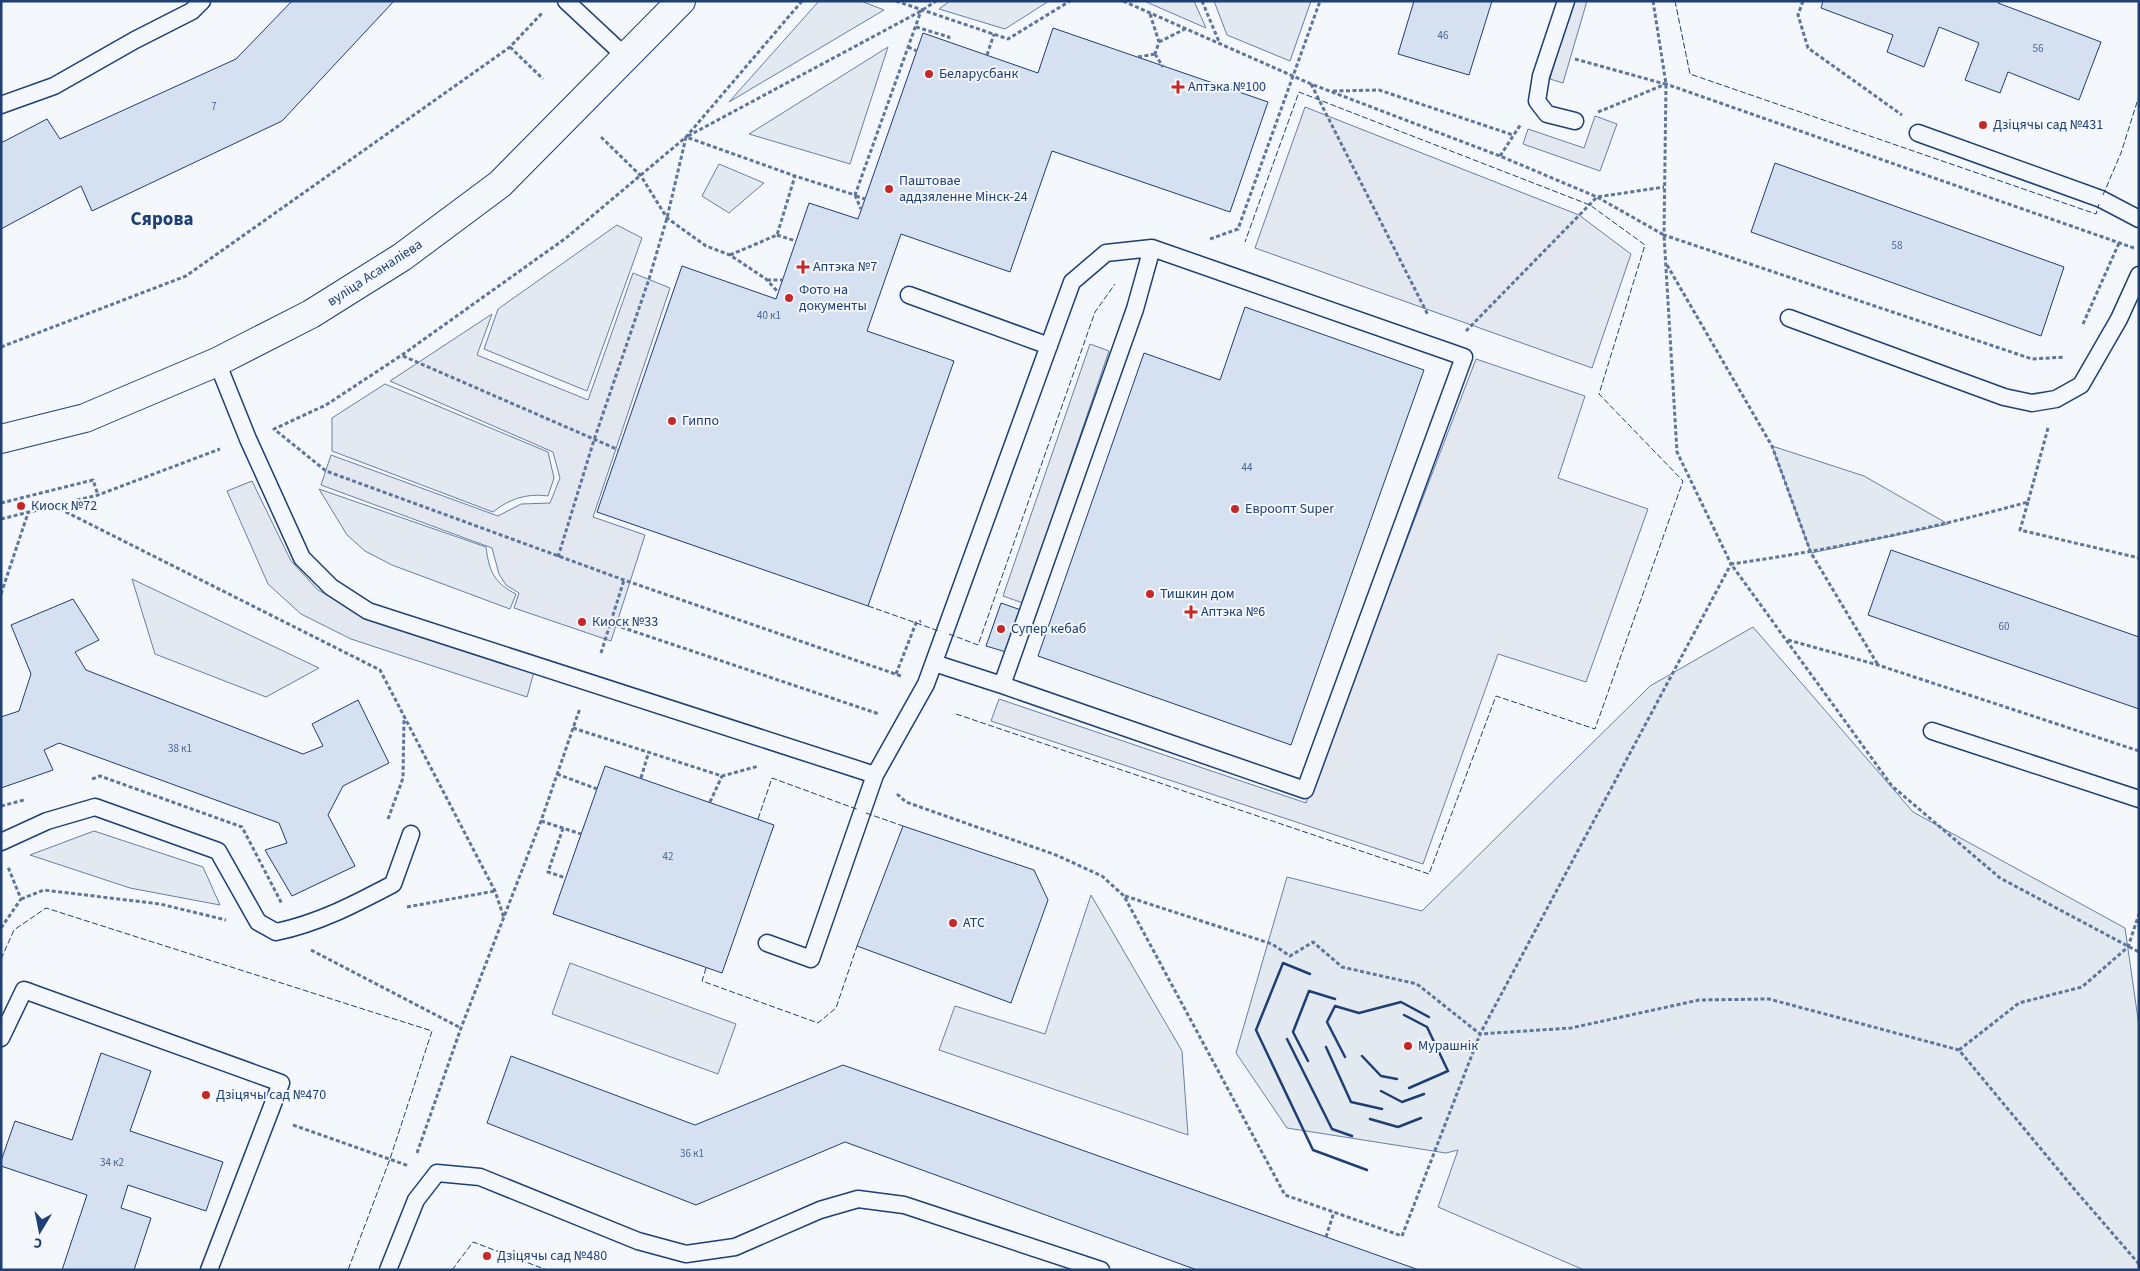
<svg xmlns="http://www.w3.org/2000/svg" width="2140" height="1271" viewBox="0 0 2140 1271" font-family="'Source Sans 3',sans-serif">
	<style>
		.green { fill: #e3e9f0; stroke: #687fa3 }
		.parking { fill: #e3e8f0; stroke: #687fa3 }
		.building { fill: #d5e0f0; stroke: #1d3f73 }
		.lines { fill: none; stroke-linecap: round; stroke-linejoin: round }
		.service-casing { stroke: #1d3f73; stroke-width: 19 }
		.secondary-casing { stroke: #1d3f73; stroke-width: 30 }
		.path { stroke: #5e769c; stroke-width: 3; stroke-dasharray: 4 2.5; stroke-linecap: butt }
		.service { stroke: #f4f7fb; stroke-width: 16 }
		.secondary { stroke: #f4f7fb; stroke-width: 28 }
		.fence { stroke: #1d3f73; stroke-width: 1; stroke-dasharray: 6 2.5; stroke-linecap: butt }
		.wall { stroke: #1d3f73; stroke-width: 2.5 }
		.poi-dot { fill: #c62828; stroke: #f4f7fb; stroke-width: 2 }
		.labels { text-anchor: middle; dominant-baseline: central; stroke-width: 4; stroke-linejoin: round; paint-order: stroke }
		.number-label { font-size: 11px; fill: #4b6792 }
		.poi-label { font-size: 14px; fill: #1d3f73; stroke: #f4f7fb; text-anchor: start }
		.street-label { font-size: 14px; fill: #1d3f73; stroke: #f4f7fb }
		.district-label { font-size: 19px; font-weight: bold; fill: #1d3f73; stroke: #f4f7fb }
	</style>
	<rect width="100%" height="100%" fill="#f4f7fb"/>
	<path class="green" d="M819 1H861L884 10 729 102Z
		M950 1H1049L1005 29 939 9Z
		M1144 1H1194L1206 28Z
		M1214 1H1311L1290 61 1227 35Z
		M888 47 850 164 749 134Z
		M719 164 764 183 729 213 702 196Z
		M617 225 642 238 587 391 484 349 498 309Z
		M385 384 548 452 554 478 548 496C527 493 509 499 493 512L332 451V418Z
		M1772 446 1864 476 1948 524 1811 553Z
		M319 489 486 547C489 571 494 583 516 594L510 609 392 565 365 551 347 535Z
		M132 579 319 668 266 697 155 654Z
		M1753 627 1913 812 2125 928 2139 1026V1270H1584L1438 1207 1458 1150 1446 1153 1287 1128 1236 1053 1287 877 1422 911 1650 686Z
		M94 831 203 867 220 905 130 888 30 855Z
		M1091 895 1182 1051 1188 1135 939 1050 955 1006 1045 1034Z
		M570 963 736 1024 718 1074 552 1014Z"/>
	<path class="parking" d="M1572 1H1587L1563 83 1550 79Z
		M1305 107 1579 215 1631 254 1592 368 1255 248Z
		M1595 116 1617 124 1600 171 1523 144 1528 129 1584 148Z
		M633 273 670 288 593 517 645 535 611 641 514 608 519 593 506 585 499 574 492 548 321 485 331 455 498 516 521 504 550 503 560 478 553 452 390 381 492 314 477 355 588 400Z
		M1090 344 1109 351 1023 603 1003 596Z
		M1476 359 1585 396 1558 478 1648 509 1586 682 1498 654 1423 864 991 721 999 699 1306 803Z
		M252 481 291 561 318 590 363 615 534 672 527 697 351 639 301 614 268 584 227 491Z"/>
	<path class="building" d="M292 1H394L282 121 92 211 81 186 1 229V143L47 119 60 139 236 59Z
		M1414 1H1492L1469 75 1398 54Z
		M1823 1H1999L1998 3 2101 42 2079 100 2008 72 2000 93 1965 80 1979 43 1939 27 1924 67 1887 52 1893 35 1821 8Z
		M1053 28 1268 102 1230 212 1052 151 1010 272 901 234 867 331 954 361 868 606 597 512 682 266 776 299 809 203 858 219 923 33 1038 73Z
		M1775 163 2064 267 2041 336 1751 232Z
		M1245 307 1424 370 1291 745 1038 656 1144 353 1220 380Z
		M1891 550 2139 637V709L1868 615Z
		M73 599 99 640 75 652 86 670 303 754 323 746 312 724 358 700 389 763 343 786 328 815 355 866 292 896 265 850 287 843 279 823 59 743 44 750 53 770 1 788V717L19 711 31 674 11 625Z
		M1001 603 1021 610 1006 652 986 646Z
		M605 766 774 825 722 973 553 914Z
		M903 826 1034 870 1048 900 1011 1003 857 946Z
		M101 1053 151 1071 130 1131 223 1162 206 1211 128 1185 121 1208 151 1218 134 1270H62L87 1195 1 1166V1161L15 1121 72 1140Z
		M511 1056 695 1125 843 1065 1419 1270H1197L845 1142 696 1205 487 1123Z"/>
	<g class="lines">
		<g class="service-casing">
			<path id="service" d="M566 1 626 57
				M1566 1 1541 76 1537 101 1547 114 1575 121
				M1 105 54 86 135 40 192 11 202 1
				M1918 133 2101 199 2139 219
				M909 295 1049 346
				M1789 318 2004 397 2032 403 2056 399 2081 385 2119 319 2139 275
				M217 362 248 439 302 558 331 587 368 611 875 775 926 684 1072 282 1106 253 1152 248 1464 357 1305 790 1002 685 934 663
				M1002 685 1135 309 1152 248
				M1932 731 2139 799
				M1 842 47 821 95 807 218 851 258 922 276 932C319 923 355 904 393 884L411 834
				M767 943 811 959 875 775
				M1 1038 24 990 281 1083 209 1270
				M388 1270 416 1200 437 1173 480 1177 638 1241 686 1254 735 1247 820 1210 858 1199 904 1205 1101 1270"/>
		</g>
		<g class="secondary-casing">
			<path id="secondary" d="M1 439 85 418 217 362 311 314 402 257 500 184 681 1"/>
		</g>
		<path class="path" d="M802 1 686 137 566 238 402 355 326 405 274 429 326 471 624 580 901 676
			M896 1 1008 39 1070 1
			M1202 1 1220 44
			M1653 1 1666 84 1664 235 2032 359 2065 357
			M1803 1 1798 15 1808 48 1902 115
			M1150 14 1159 42 1155 54
			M916 27 949 37 948 41
			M1159 42 1185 29
			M510 47 543 79
			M908 47 917 51
			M1155 54 1163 67
			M987 55 994 34
			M1138 57 1155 54
			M1575 59 1665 84
			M1311 84 1428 315
			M1333 91 1379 90 1513 135
			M1598 112 1666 84 2134 248
			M688 136 921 11 936 1
			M601 137 641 176 667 218 706 246 730 255 766 279 778 292
			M1500 156 1521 124
			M855 195 861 209
			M856 196 865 199
			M777 235 796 241
			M1210 239 1238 229 1320 1
			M730 255 777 235 795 176
			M1667 265 1772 446 1811 553 1878 665
			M767 280H782
			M2083 324 2119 243
			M1466 331 1597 197 1664 187
			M1 347 186 276 510 47 543 12
			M403 356 619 450
			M2048 428 2028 502C1930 529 1831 550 1731 564L1892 786 2000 878 2139 952
			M2028 502 2020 530 2139 558
			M1 503 93 480 98 495
			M54 506 380 670 495 891 504 918
			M1 519 98 495 220 449
			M558 557 594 440 649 279 667 218 686 137 795 176 855 195 921 11
			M1 594 28 513
			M609 623 879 714
			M1788 640 1878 665 2139 751
			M601 653 624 580
			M896 674 916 623 921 621
			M573 728 722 776 759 766
			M557 774 597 789
			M641 778 649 751
			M92 779 100 776 242 827 282 904
			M897 794 906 802 1056 855 1102 876 1124 896 1285 1195 1402 1236 1480 1034 1731 564 1677 452 1664 235 1597 197 1500 156 1311 84 1123 1
			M710 802 722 776
			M1 806 24 800
			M388 819 403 778 404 716
			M541 821 581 834
			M563 828 548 872 566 878
			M1125 896 1272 944 1290 956 1313 942 1342 967 1417 984 1480 1034 1571 1028 1699 1000 1769 999 1959 1050 2075 1190 2139 1264
			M21 899 44 890 160 904 226 920
			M407 907 495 891
			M1 928 21 899 8 867
			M311 950 461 1028
			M1959 1050 2019 1003 2082 987 2128 947 2139 914
			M293 1125 409 1166
			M417 1153 461 1028 541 821 580 708
			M1326 1237 1334 1212"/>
		<use href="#service" class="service"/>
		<use href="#secondary" class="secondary"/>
		<path class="fence" d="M1675 1 1690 74 2096 214 2099 204
			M2103 195 2121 153 2139 96
			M868 606 939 631
			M949 634 978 645 1095 312 1115 284
			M956 714 1429 874 1496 696 1595 729 1683 481 1599 394 1645 245 1590 205 1299 92 1245 242
			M866 813 903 826
			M758 819 772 778 859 810
			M1 959 14 930 46 908 432 1031 390 1159 348 1270
			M706 968 702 981 818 1023 836 1008 857 946
			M452 1270 473 1242 547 1270"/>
		<path class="wall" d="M1310 974 1283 963 1256 1030 1313 1150 1367 1170
			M1404 1015 1427 1027 1448 1071 1409 1088
			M1287 1039 1332 1129 1352 1136
			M1326 1047 1351 1102 1382 1109
			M1362 1056 1381 1076 1397 1079
			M1345 1057 1327 1022 1335 1006 1359 1013 1401 1002 1429 1017
			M1308 1061 1293 1032 1309 991 1335 999
			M1381 1091 1402 1102 1424 1094
			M1370 1119 1398 1127 1421 1118"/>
	</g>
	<g class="poi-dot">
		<circle cx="929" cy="74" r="5"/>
		<path d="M1175.5 79.5h5v5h5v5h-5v5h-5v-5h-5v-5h5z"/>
		<circle cx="1983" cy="125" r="5"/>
		<circle cx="889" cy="189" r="5"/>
		<path d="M800.5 259.5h5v5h5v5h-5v5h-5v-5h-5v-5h5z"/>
		<circle cx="789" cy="298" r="5"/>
		<circle cx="672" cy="421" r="5"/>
		<circle cx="21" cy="506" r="5"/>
		<circle cx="1235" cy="509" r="5"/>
		<circle cx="1150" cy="594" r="5"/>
		<path d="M1188.5 604.5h5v5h5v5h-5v5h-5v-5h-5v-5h5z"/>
		<circle cx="582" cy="622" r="5"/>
		<circle cx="1001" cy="629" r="5"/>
		<circle cx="953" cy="923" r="5"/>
		<circle cx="1408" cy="1046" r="5"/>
		<circle cx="206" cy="1095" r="5"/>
		<circle cx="487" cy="1256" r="5"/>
	</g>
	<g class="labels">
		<g class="number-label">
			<text x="1443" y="35">46</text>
			<text x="2038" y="48">56</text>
			<text x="214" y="106">7</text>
			<text x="1897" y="245">58</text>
			<text x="769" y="315">40 к1</text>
			<text x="1247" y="467">44</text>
			<text x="2004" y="626">60</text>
			<text x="180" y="748">38 к1</text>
			<text x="668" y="856">42</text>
			<text x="692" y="1153">36 к1</text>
			<text x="112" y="1162">34 к2</text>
		</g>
		<g class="poi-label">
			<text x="939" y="74">Беларусбанк</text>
			<text x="1188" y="87">Аптэка №100</text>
			<text x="1993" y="125">Дзіцячы сад №431</text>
			<text x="899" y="181">Паштовае<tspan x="899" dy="16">аддзяленне Мінск-24</tspan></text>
			<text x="813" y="267">Аптэка №7</text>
			<text x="799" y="290">Фото на<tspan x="799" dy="16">документы</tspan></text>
			<text x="682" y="421">Гиппо</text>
			<text x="31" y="506">Киоск №72</text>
			<text x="1245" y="509">Евроопт Super</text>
			<text x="1160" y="594">Тишкин дом</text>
			<text x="1201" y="612">Аптэка №6</text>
			<text x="592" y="622">Киоск №33</text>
			<text x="1011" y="629">Супер кебаб</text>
			<text x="963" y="923">АТС</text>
			<text x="1418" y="1046">Мурашнік</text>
			<text x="216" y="1095">Дзіцячы сад №470</text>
			<text x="497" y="1256">Дзіцячы сад №480</text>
		</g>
		<g class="street-label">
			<text transform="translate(375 273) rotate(-33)">вуліца Асаналіева</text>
		</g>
		<g class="district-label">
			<text x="162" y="219">Сярова</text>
		</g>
	</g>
	<rect width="2140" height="1271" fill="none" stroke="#1d3f73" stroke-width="5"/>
	<g transform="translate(40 1231) rotate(190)" stroke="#f4f7fb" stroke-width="4" paint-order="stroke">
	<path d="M0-4L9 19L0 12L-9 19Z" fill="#1d3f73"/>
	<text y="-8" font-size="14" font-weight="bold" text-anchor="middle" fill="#1d3f73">С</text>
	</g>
</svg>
